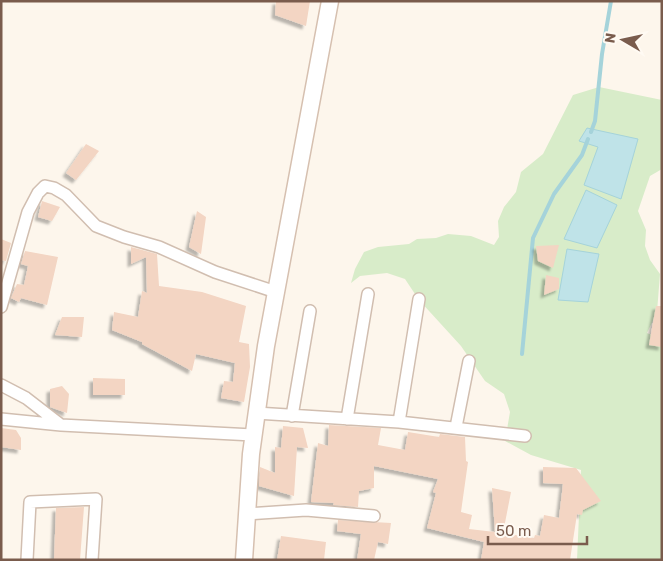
<svg xmlns="http://www.w3.org/2000/svg" width="663" height="561" viewBox="0 0 663 561" font-family="Rubik,sans-serif">
	<style>
		.green { fill: #d8ecc9 }
		.water { fill: #bfe3e8; stroke: #a5d3da }
		.lines { fill: none; stroke-linecap: round; stroke-linejoin: round }
		.stream { stroke: #a5d3da; stroke-width: 4 }
		.building { fill: #f3d5c3; filter: url(#shadow) }
		.street-casing { stroke: #d1beb0; stroke-width: 14 }
		.secondary-casing { stroke: #d6c0b0; stroke-width: 19 }
		.street { stroke: #fff; stroke-width: 11 }
		.secondary { stroke: #fff; stroke-width: 16 }
	</style>
	<defs>
		<filter id="shadow"><feDropShadow dx="-3.5" dy="3.5" stdDeviation="1" flood-color="#0004"/></filter>
	</defs>
	<rect width="100%" height="100%" fill="#fdf6ec"/>
	<path class="green" d="M599 87 662 100V169L650 176 638 211 646 230 645 246 650 260 660 274 657 312 647 333 659 338 662 346V560H577L581 470 531 455 505 441 510 412 504 394 485 381 461 346 419 300 405 279 387 273 360 276 351 283 355 269 364 252 378 247 409 244 417 239 436 238 448 234 471 236 494 245 499 237 498 221 504 207 516 192 521 172 543 154 573 95Z"/>
	<path class="water" d="M587 128 638 139 621 199 584 185 598 147 579 141Z
		M586 190 617 205 597 248 564 239Z
		M567 249 599 254 588 302 558 300Z"/>
	<g class="lines">
		<path class="stream" d="M591 132 595 121 602 54 611 1
			M522 354 533 238 554 194 582 155 588 139"/>
	</g>
	<path class="building" d="M276 1H310L306 26 275 15Z
		M86 144 99 151 76 180 66 173Z
		M42 201 60 207 52 221 38 217Z
		M197 211 206 217 201 254 189 247Z
		M1 239 11 243 6 261 1 260Z
		M559 245 553 268 538 261 536 246Z
		M131 247 157 254 159 286 202 292 246 306 239 342 249 344 250 367 244 402 221 398 224 381 233 382 235 363 196 354 192 371 142 344V342L112 330 114 312 138 317 142 291 147 293 146 257 131 264Z
		M25 251 58 257 47 305 21 298 19 302 11 298 17 284 24 285 28 266 21 264Z
		M546 275 559 278V289L544 295Z
		M656 306H662V347L649 345Z
		M62 317H84L82 337 55 335Z
		M93 378 125 379V395H93Z
		M62 386 69 394 67 413 50 407V389Z
		M329 425 381 428 378 445 405 450 408 432 439 437 440 434 465 437 466 461 468 462 461 512 472 515 469 529 495 532 492 488 511 492 503 533 534 538 535 535 540 536 544 515 559 518 563 484 543 483V467L576 468 601 501 583 510 582 515 577 514 570 560H481L484 542 427 528 436 493 433 492 438 479 374 466V488L359 491 358 507 333 505 334 503 311 502 318 443 328 446Z
		M283 426 303 428 308 448 297 447 294 496 259 486 260 467 275 473V447L281 448Z
		M1 428 16 430 21 438V450L1 447Z
		M84 507 80 560H54L56 508Z
		M338 520 391 523 388 544 378 542 374 560H357L361 534 337 531Z
		M281 536 326 542 324 560H277Z"/>
	<g class="lines">
		<g class="street-casing">
			<path id="street" d="M1 307 28 212 38 193 45 186 54 188 66 195 96 226 124 237 159 247 215 272 276 292
				M1 385 26 398 61 425 253 435
				M256 413 399 422 525 436
				M292 416 310 311
				M1 419 61 425
				M347 419 368 294
				M399 422 419 299
				M456 427 469 361
				M246 514 306 510 374 516
				M27 560 30 502 96 499 92 560"/>
		</g>
		<g class="secondary-casing">
			<path id="secondary" d="M244 560 251 454 266 346 330 1"/>
		</g>
		<use href="#street" class="street"/>
		<use href="#secondary" class="secondary"/>
	</g>
	<rect width="663" height="561" fill="none" stroke="#7a5c4d" stroke-width="5"/>
	<g transform="translate(623 40) rotate(279)" stroke="#fffaf3" stroke-width="4" paint-order="stroke">
	<path d="M0-4L9 19L0 12L-9 19Z" fill="#7a5c4d"/>
	<text y="-8" font-size="14" font-weight="bold" text-anchor="middle" fill="#7a5c4d">N</text>
	</g>
	<path d="M488 536v8h99v-8" fill="none" stroke="#7a5c4d" stroke-width="2.5"/>
	<text x="496" y="536" font-size="15" fill="#7a5c4d" stroke="#fffaf3" stroke-width="4" paint-order="stroke">50 m</text>
</svg>
